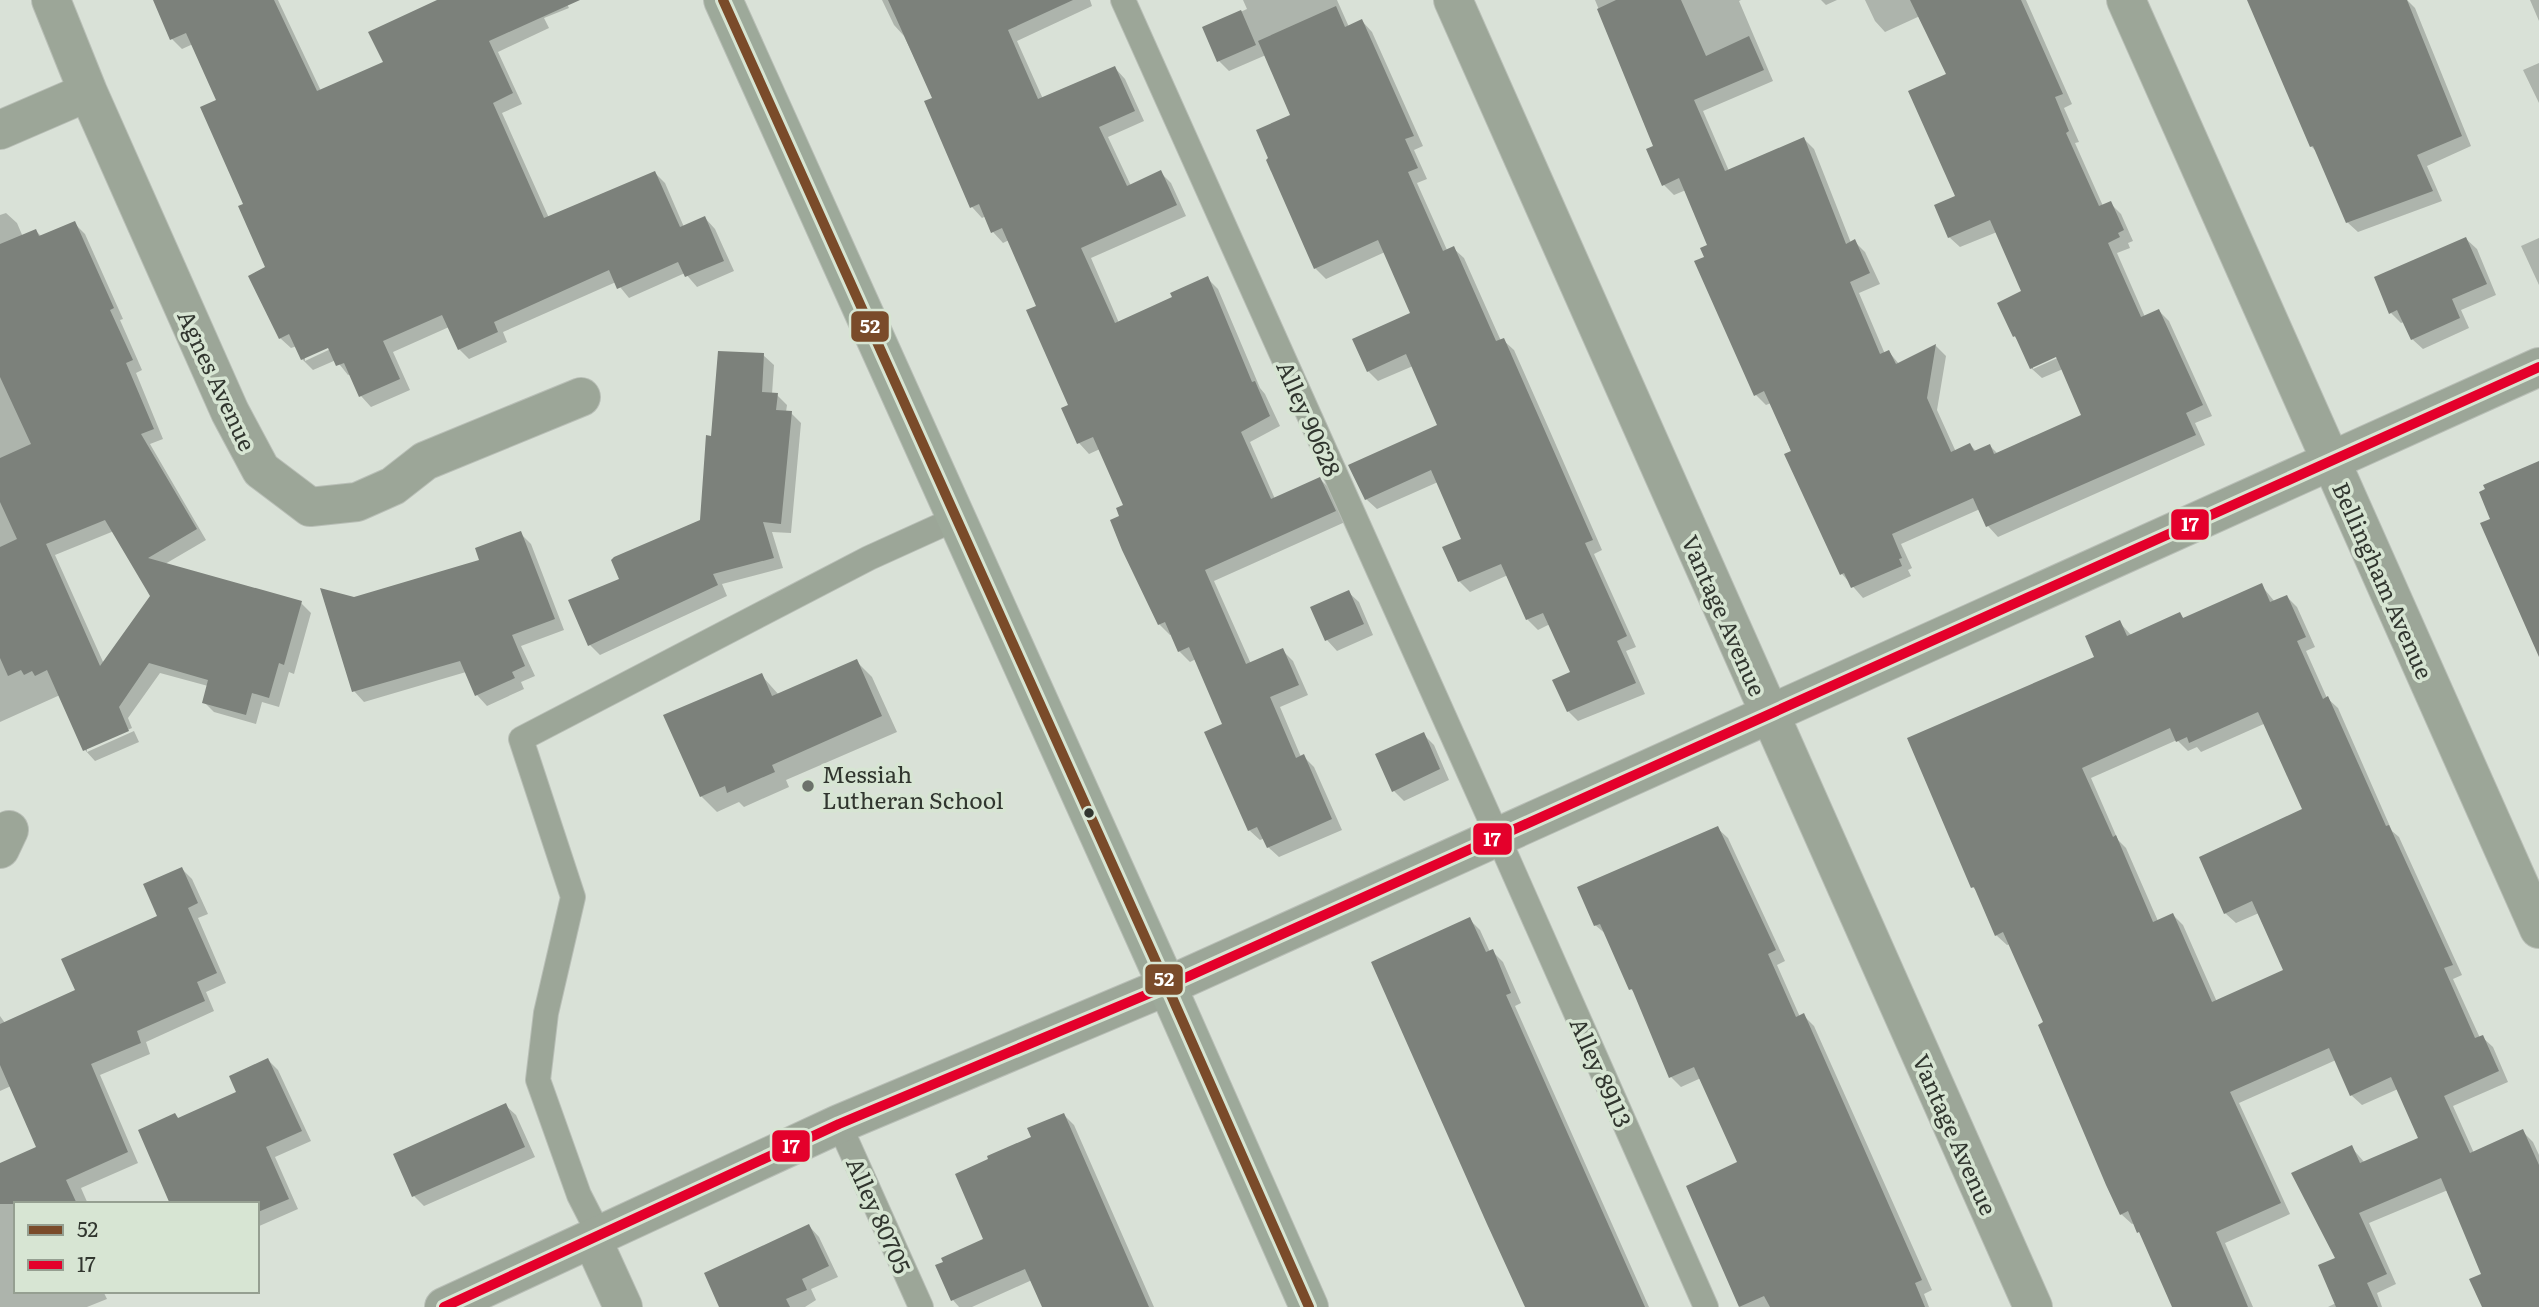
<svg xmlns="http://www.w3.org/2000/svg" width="2539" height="1307" viewBox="0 0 2539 1307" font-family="Literata,serif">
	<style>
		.shadow { fill: #0003; fill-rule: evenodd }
		.building { fill: #7c817b; fill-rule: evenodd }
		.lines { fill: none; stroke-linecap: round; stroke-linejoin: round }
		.lane-casing { stroke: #b8beb6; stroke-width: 26 }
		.street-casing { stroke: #b8beb6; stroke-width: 40 }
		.primary-casing { stroke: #b8beb6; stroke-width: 40 }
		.lane { stroke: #9ca698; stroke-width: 24 }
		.street { stroke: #9ca698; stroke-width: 38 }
		.primary { stroke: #9da99a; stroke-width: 38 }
		.bus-1-casing { stroke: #d7e5d3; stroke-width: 16 }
		.bus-2-casing { stroke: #d7e5d3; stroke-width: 16 }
		.bus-1 { stroke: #7a4b2a; stroke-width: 10 }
		.bus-2 { stroke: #e4002b; stroke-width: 10 }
		.poi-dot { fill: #6c726a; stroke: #d7e5d3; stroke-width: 2.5 }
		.bus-dot { fill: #31362f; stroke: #d7e5d3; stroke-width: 2.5 }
		.labels { text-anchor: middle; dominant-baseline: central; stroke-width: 7; stroke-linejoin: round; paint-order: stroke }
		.street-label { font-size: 23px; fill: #31362f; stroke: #d7e5d3 }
		.poi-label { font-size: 23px; fill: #31362f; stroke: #d7e5d3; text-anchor: start }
		.line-badge { stroke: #d7e5d3; stroke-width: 2.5 }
		.badge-label { font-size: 19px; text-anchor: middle; font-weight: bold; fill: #fff }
	</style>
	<rect width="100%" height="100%" fill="#d9e1d7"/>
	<path class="shadow" d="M155 0H278L321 91 385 63 441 0H565L569 8 544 18 549 28 498 52 522 104 502 113 549 218 655 173 665 183 684 227 705 218 715 229 734 271 697 287 685 273 629 298 616 282 503 332 507 342 469 359 459 349 449 327 393 352 410 390 371 407 361 396 351 374 348 375 336 360 313 370 302 359 297 346 291 348 280 338 268 268 245 205 218 101 193 44 182 49 172 39ZM336 343 337 346 305 361V357Z
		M882 0H1090L1092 6 1017 41 1043 99 1115 68 1125 79 1144 121 1108 137 1131 186 1161 173 1171 183 1186 216 1091 258 1119 323 1174 298 1208 279 1218 289 1260 388 1265 394 1280 426 1250 442 1275 499 1320 479 1330 489 1345 522 1214 581 1251 664 1282 650 1293 661 1308 695 1280 707 1301 757 1303 756 1314 767 1342 830 1279 857 1268 847 1265 838 1260 840 1249 830 1224 725 1196 659 1190 662 1179 651 1172 634 1170 635 1159 624 1122 517 1125 506 1100 449 1089 454 1079 443 1063 409 1071 406 1038 307 1009 240 1003 243 993 232 986 216 982 218 972 207 926 102 934 99 904 36 894 25Z
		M1243 0H1337L1349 27 1362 21 1372 32 1423 146 1414 150 1427 179 1417 183 1447 250 1453 248 1464 258 1501 341 1503 340 1514 350 1549 429 1602 550 1594 554 1636 647 1626 651 1645 694 1578 721 1568 711 1572 673 1550 624 1538 630 1527 619 1508 575 1470 592 1459 581 1463 540 1438 482 1377 509 1366 499 1440 426 1413 366 1378 381 1368 371 1413 314 1385 252 1326 279 1315 268 1292 116 1266 55 1229 71 1219 61 1205 28 1247 9Z
		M1595 0H1741L1739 1 1773 81 1703 111 1729 171 1804 139 1814 149 1851 243 1855 242 1865 252 1880 284 1859 293 1885 354 1889 352 1899 364 1936 346 1946 356 1937 410 1956 452 1970 445 1977 452 1990 446 1998 454 2084 416 2063 369 2042 378 2031 368 2020 341 2014 336 2024 292 1997 232 1960 247 1949 237 1957 197 1948 75 1920 16 1885 32 1875 21 1865 0H2026L2072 104 2064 108 2079 142 2075 143 2103 206 2110 203 2121 214 2133 241 2128 243 2130 248 2117 253 2145 317 2159 311 2169 321 2212 416 2195 423 2205 445 1998 537 1988 526 1980 509 1901 544 1912 568 1908 570 1911 576 1863 598 1842 574 1771 403 1766 405 1756 395 1706 258 1709 246 1686 190 1674 195 1664 185 1655 147ZM2063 352 2064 355 2033 369V365Z
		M1821 0H1837L1826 5Z
		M2261 0H2407L2415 8 2471 146 2427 166 2442 201 2358 232 2347 222 2318 153 2311 146Z
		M2530 0H2539V21Z
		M2539 63V103L2523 70Z
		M6 213 17 223 23 237 36 231 42 237 74 223 85 234 123 319 120 320 142 370 136 373 163 439 150 444 206 540 165 564 301 603 311 613 294 674 289 672 279 707 262 702 256 724 214 712 204 702 208 686 160 673 128 718 132 728 87 748V752L134 731 139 742 95 761 85 750 60 695 0 722V215ZM114 531 152 596 104 664 55 555Z
		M2539 238V285L2521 246Z
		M2466 239 2477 249 2496 295 2461 310 2469 328 2423 349 2412 339 2404 322 2401 323 2391 313Z
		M763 355 774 365 772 394 777 395 787 405 786 412 791 413 801 423 791 533 772 532 783 568 722 584 727 596 600 655 590 645 621 579 702 522 713 438Z
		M520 533 531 544 564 630 521 646 535 676 521 682 524 689 487 706 477 695 466 672 364 702 354 691V599L482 561Z
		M2261 585 2275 602 2287 597 2297 607 2315 647 2306 651 2327 698 2338 708 2392 831 2399 837 2462 975 2453 979 2480 1038 2482 1037 2493 1047 2508 1082 2453 1106 2474 1153 2523 1132 2533 1142 2539 1155V1307H2484V1275L2448 1190 2369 1223 2396 1284 2377 1293 2382 1307H2328L2336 1303 2337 1259 2352 1148 2365 1163 2420 1139 2398 1089 2362 1105 2351 1095 2336 1060 2239 1103 2290 1214 2225 1243 2253 1307H2174L2143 1236 2135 1223 2132 1224 2121 1214 2046 1023 2010 944 2007 945 1996 935 1979 894 1973 887 1910 739 2096 658 2120 623 2132 636 2180 614 2184 619ZM2266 723 2304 810 2225 913 2236 923 2259 913 2285 971 2217 1002 2183 925 2173 915 2158 921 2126 848 2118 840 2091 778 2177 740 2188 751 2197 747 2201 752Z
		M1348 592 1359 602 1373 635 1337 651 1327 640 1312 608Z
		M856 661 872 677 897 732 786 780 789 787 744 807 739 802 717 812 701 796 761 675 779 695Z
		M1423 734 1434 745 1449 780 1404 801 1394 791Z
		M1717 828 1728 838 1785 961 1777 965 1800 1017 1803 1015 1814 1026 1932 1290 1924 1294 1929 1307H1740L1688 1186 1739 1163 1701 1078 1681 1087 1671 1077 1636 994 1631 989 1607 935 1595 925Z
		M182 869 192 879 208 914 198 918 226 983 206 992 214 1011 146 1042 150 1054 100 1075 138 1163 81 1188 88 1204H16V1291H103L107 1299 87 1307H0V1165L39 1148 11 1086 0 1091V1016L5 1023 78 991 160 917Z
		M1470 920 1480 930 1490 952 1492 951 1503 962 1521 1003 1515 1006 1649 1307H1528Z
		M268 1060 278 1070 311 1141 275 1157 298 1209 257 1227V1204L175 1115 179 1119 238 1093Z
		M505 1105 516 1115 535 1157 424 1206 414 1196Z
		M1064 1115 1074 1125 1154 1307H1044L1032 1280 972 1307H959L953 1300 938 1266 986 1240 1034 1138Z
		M809 1226 819 1237 838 1277 811 1289 816 1300 805 1307H721Z"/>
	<path class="building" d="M153 0H274L317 91 383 62 368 32 437 0H580L489 41 513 93 493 103 544 218 655 171 680 227 705 216 724 261 685 277 678 262 617 289 609 270 494 322 498 332 458 350 442 315 383 341 400 379 359 397 344 363 336 366 328 348 301 360 289 334 279 339 248 276 265 267 238 206 243 204 200 107 216 100 186 33 170 40Z
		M888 0H1073L1008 30 1038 99 1115 66 1135 111 1099 127 1127 186 1161 170 1177 205 1081 248 1115 323 1172 297 1170 293 1208 276 1252 382 1255 381 1270 416 1241 432 1271 499 1320 477 1336 511 1205 570 1246 664 1283 648 1299 685 1270 697 1296 758 1304 754 1332 819 1267 848 1257 827 1248 831 1204 732 1222 724 1189 647 1178 652 1165 622 1158 625 1122 550 1110 520 1119 516 1116 508 1123 505 1093 437 1077 444 1061 408 1068 405 1026 310 1036 306 1002 228 991 233 979 204 970 208 924 101 932 98Z
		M1616 0H1681L1706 56 1749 36 1764 70 1694 100 1725 171 1804 137 1846 244 1855 239 1870 273 1850 282 1880 354 1889 350 1896 364 1936 344 1927 398 1951 452 1970 443 1974 451 1990 444 1994 454 2081 415 2056 357 2030 369 2015 336 2013 337 1997 303 2021 291 1990 220 1948 238 1934 205 1955 196 1908 91 1946 74 1910 0H2021L2063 94 2055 97 2069 131 2066 133 2099 206 2111 201 2124 230 2118 233 2120 237 2108 243 2141 317 2159 309 2203 405 2186 413 2196 435 1986 527 1973 498 1892 534 1902 558 1899 559 1902 566 1851 588 1844 573 1840 575 1784 454 1791 451 1764 391 1754 396 1694 261 1704 257 1700 248 1707 245 1679 178 1662 186 1646 149 1653 146 1597 9Z
		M2247 0H2407L2462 136 2417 155 2433 191 2346 223 2313 146 2310 147Z
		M1336 6 1345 27 1362 19 1414 136 1405 139 1418 168 1408 172 1443 251 1454 246 1496 341 1504 338 1593 540 1585 543 1627 636 1617 641 1636 683 1567 712 1552 680 1570 672 1543 613 1526 620 1501 564 1458 582 1442 547 1461 539 1431 470 1365 500 1348 465 1437 425 1406 354 1367 372 1352 339 1410 313 1378 240 1314 269 1266 160 1268 158 1256 130 1290 115 1258 41Z
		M1241 10 1256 45 1217 62 1202 27Z
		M75 221 114 308 110 310 133 360 126 363 154 429 141 434 197 529 148 558 302 601 284 665 279 663 269 698 252 693 246 715 202 703 208 680 149 663 119 707 129 731 83 751 47 670 35 676 32 671 24 675 21 670 8 676 0 658V547L17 539 0 502V458L31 444 0 377V244L36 229 39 236ZM105 520 150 596 100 666 46 544Z
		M2466 237 2487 284 2452 299 2460 318 2411 340 2397 310 2389 314 2374 277Z
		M718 351 764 353 762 392 778 393 776 410 792 411 781 524 763 522 774 558 713 574 718 585 588 646 568 600 619 579 611 560 614 557 700 520 706 435 711 436Z
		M2539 461V657L2480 523 2490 519 2479 492 2485 489 2483 485Z
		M521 531 555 619 512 635 525 666 512 672 515 678 475 696 460 661 352 692 320 588 354 597 479 560 475 548Z
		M2262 583 2270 602 2287 595 2306 637 2297 641 2323 699 2328 696 2386 826 2389 825 2453 965 2444 968 2475 1038 2483 1035 2499 1071 2444 1096 2470 1153 2523 1129 2539 1165V1307H2482L2469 1279 2481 1274 2441 1178 2359 1213 2387 1274 2367 1283 2378 1307H2336L2318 1265 2335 1258 2291 1173 2352 1145 2360 1163 2418 1138 2391 1077 2350 1096 2329 1048 2230 1092 2281 1203 2216 1232 2248 1307H2172L2139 1232 2137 1233 2128 1211 2120 1215 2106 1185 2038 1025 2043 1022 2003 932 1995 936 1974 887 1971 888 1907 738 2094 657 2085 636 2120 620 2127 636 2180 612 2183 618ZM2258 712 2302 809 2199 857 2224 914 2252 901 2283 970 2212 1002 2173 913 2153 922 2116 835 2113 837 2082 768 2170 728 2176 742 2187 737 2189 743Z
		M1349 590 1364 624 1325 641 1310 607Z
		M857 659 882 716 772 765 775 772 727 793 725 786 700 797 663 715 762 673 772 696Z
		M1424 732 1440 769 1392 792 1375 754Z
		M1718 826 1776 950 1768 954 1796 1017 1804 1013 1922 1280 1915 1283 1925 1307H1770L1764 1296 1739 1307 1686 1186 1737 1162 1694 1067 1669 1078 1632 989 1629 990 1600 924 1594 926 1577 887Z
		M182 867 198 903 188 908 217 973 197 982 205 1001 137 1031 141 1043 91 1064 128 1152 66 1180 77 1204H0V1163L36 1147 0 1065V1024L75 990 61 959 157 916 143 884Z
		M1470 917 1486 952 1493 949 1511 993 1506 995 1645 1307H1525L1487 1224 1371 962Z
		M268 1058 302 1131 266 1147 289 1199 258 1212 257 1204H170L138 1130 175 1113 178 1118 236 1092 229 1076Z
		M506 1103 525 1147 412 1197 393 1154Z
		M1064 1113 1149 1307H1042L1025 1269 951 1301 935 1265 943 1262 941 1258 983 1239 955 1174 988 1159 987 1156 1031 1137 1027 1128Z
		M809 1224 829 1266 802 1279 807 1290 786 1299 790 1307H719L704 1273Z"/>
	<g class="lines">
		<g class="lane-casing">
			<path id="lane" d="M1123 0 1498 837 1706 1307
				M839 1124 921 1307
				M600 1236 579 1195 538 1080 546 1013 573 897 521 739 869 558 955 519"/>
		</g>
		<g class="street-casing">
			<path id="street" d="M51 0 88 92 230 412 261 470 310 507 357 502 393 486 425 461 581 397
				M1453 0 2033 1307
				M2126 0 2539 929
				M0 130 88 92
				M0 849 9 830
				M592 1239 623 1307
				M444 1307 839 1124 1167 986 2539 367"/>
		</g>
		<g class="primary-casing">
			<path id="primary" d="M723 0 1167 986 1309 1307"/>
		</g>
		<use href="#lane" class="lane"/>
		<use href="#street" class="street"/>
		<use href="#primary" class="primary"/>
		<g class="bus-1-casing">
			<path id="bus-1" d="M723 0 1167 986 1309 1307"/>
		</g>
		<g class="bus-2-casing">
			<path id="bus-2" d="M444 1307 839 1124 1167 986 2539 367"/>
		</g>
		<use href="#bus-1" class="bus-1"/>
		<use href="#bus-2" class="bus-2"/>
	</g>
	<circle class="poi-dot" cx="808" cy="786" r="7"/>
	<circle class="bus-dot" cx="1089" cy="813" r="6"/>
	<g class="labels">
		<g class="street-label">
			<text transform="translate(218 380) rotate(65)">Agnes Avenue</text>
			<text transform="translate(1310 418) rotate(66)">Alley 90628</text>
			<text transform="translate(2384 580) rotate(66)">Bellingham Avenue</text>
			<text transform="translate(1725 615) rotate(66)">Vantage Avenue</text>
			<text transform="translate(1602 1072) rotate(66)">Alley 89113</text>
			<text transform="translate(1956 1134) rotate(66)">Vantage Avenue</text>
			<text transform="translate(880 1215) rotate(66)">Alley 80705</text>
		</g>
		<g class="poi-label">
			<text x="822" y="773">Messiah<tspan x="822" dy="26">Lutheran School</tspan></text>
		</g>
	</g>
	<g class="line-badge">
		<rect x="850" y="310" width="40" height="33" rx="7" fill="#7a4b2a"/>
		<rect x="2170" y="508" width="40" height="33" rx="7" fill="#e4002b"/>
		<rect x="1472" y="822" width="41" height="34" rx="7" fill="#e4002b"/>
		<rect x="1144" y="963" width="40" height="33" rx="7" fill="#7a4b2a"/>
		<rect x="771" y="1129" width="40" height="34" rx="7" fill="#e4002b"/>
	</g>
	<g class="badge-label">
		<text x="870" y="333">52</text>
		<text x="2190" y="531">17</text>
		<text x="1492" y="846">17</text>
		<text x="1164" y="986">52</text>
		<text x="791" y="1153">17</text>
	</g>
	<rect x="14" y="1202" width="245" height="91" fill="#d7e5d3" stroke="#959f91" stroke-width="2"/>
	<rect x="28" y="1225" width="35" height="10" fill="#7a4b2a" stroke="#959f91" stroke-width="2"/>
	<text x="77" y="1237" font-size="21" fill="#31362f">52</text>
	<rect x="28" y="1260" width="35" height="10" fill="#e4002b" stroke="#959f91" stroke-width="2"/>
	<text x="77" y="1272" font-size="21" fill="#31362f">17</text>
</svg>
